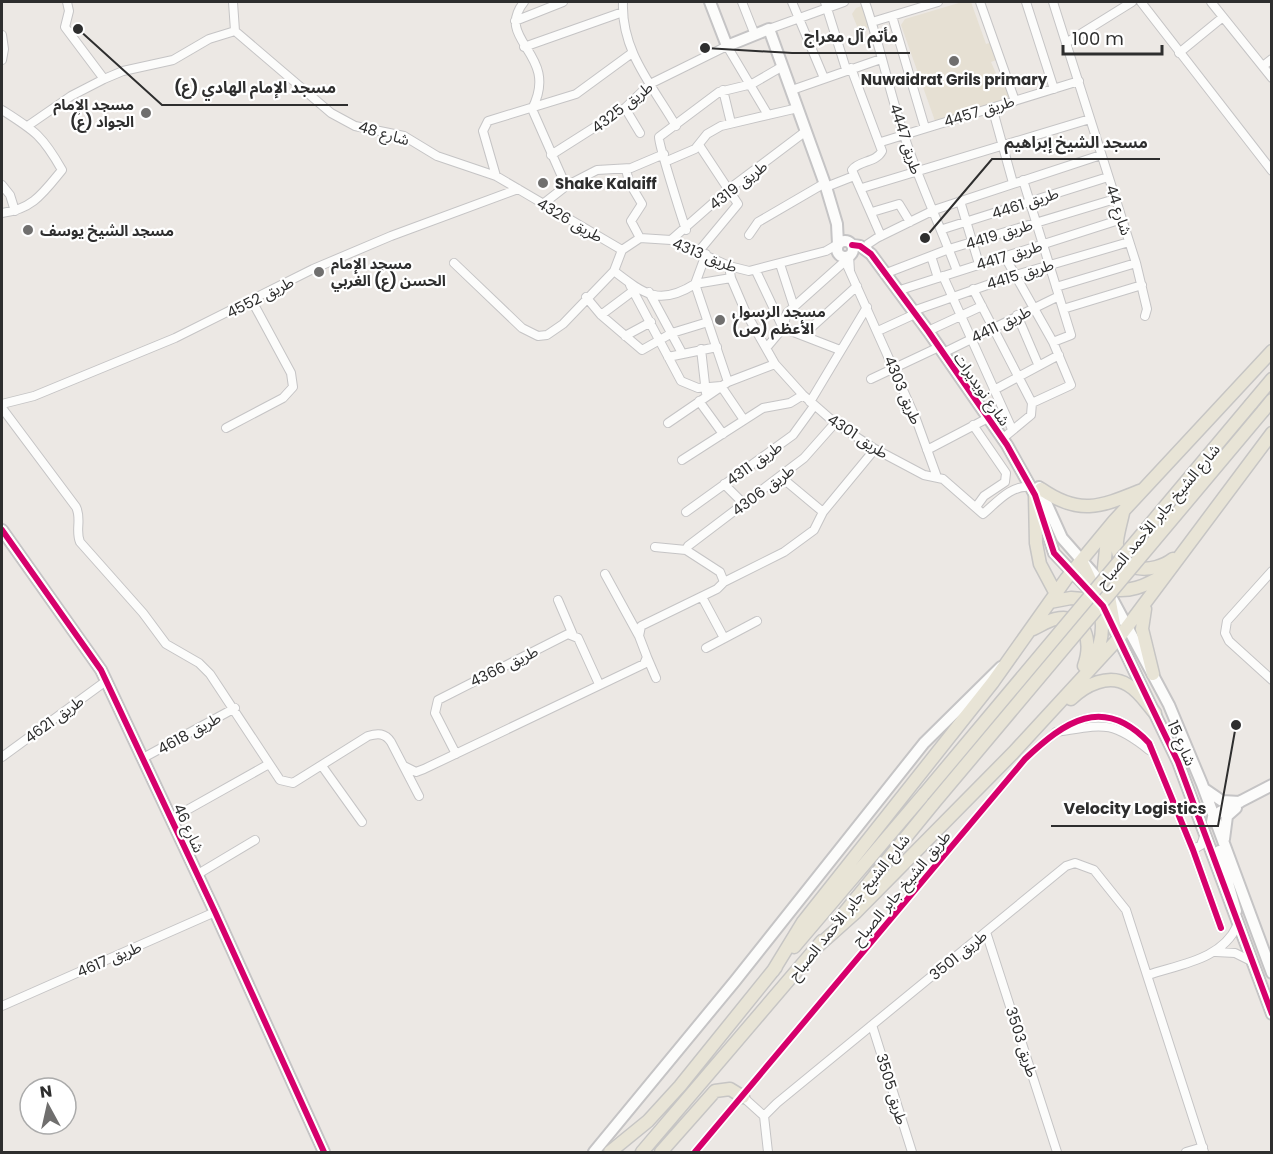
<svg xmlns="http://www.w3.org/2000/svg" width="1273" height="1154" viewBox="0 0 1273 1154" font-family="Poppins,'Noto Sans Arabic',sans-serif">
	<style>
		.education { fill: #e6e0d3 }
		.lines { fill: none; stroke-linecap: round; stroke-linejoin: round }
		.street-casing { stroke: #c5c4c5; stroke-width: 10 }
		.secondary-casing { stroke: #c5c4c5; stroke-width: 14 }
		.primary-casing { stroke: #c6c5c4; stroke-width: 15 }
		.street { stroke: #fcfcfb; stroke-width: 8 }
		.secondary { stroke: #fcfcfb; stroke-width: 10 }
		.primary { stroke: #e8e4d6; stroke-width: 12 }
		.primary-bridge-casing { stroke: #c6c5c4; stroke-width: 15; stroke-linecap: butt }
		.primary-bridge { stroke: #e8e4d6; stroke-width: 12 }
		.cycleway-casing { stroke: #fff; stroke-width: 10 }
		.cycleway { stroke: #d6006c; stroke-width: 6 }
		.poi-dot { fill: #706f6e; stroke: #fff; stroke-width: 2 }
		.labels { text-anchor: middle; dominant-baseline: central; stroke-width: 4.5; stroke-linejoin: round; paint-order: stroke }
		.poi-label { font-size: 15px; font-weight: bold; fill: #2e2e2e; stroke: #fff; text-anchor: start }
		.street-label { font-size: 15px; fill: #2e2e2e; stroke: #fff }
		.leader { fill: none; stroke: #2e2e2e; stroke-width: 2 }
		.callout-dot { fill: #2e2e2e; stroke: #fff; stroke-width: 2 }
		.callout-label { font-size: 16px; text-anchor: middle; font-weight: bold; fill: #2e2e2e; stroke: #fff; stroke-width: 4.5; stroke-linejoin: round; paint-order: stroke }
	</style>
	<rect width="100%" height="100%" fill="#ece8e4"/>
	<path class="education" d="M962 2H971L986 44 993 42 999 59 991 62 998 78 1004 76 1010 92 1007 100 935 121 901 25 905 19Z
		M864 5 871 27 859 31 852 14 856 8Z"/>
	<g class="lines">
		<g class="street-casing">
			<path id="street" d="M67 2 69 11 65 27 104 79
				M233 2 235 31
				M524 2C493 41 561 53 532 109
				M623 2C621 51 652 85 676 126
				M742 2 755 35
				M792 2 824 78
				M825 2 846 69
				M865 2C880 45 889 91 904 135 919 182 940 225 957 271
				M980 2 1015 101
				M1026 2 1054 89
				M1053 2 1136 263 1147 309 1145 316
				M1141 2 1272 171
				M1211 2 1272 78
				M892 16 925 128
				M515 21 563 2
				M872 22 938 2
				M769 29 844 2
				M235 31 331 113 355 126 404 136 437 156 496 176 622 250
				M2 35 4 49 2 60
				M1066 43 1132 2
				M524 47 623 12
				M1179 53 1223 17
				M1263 66 1272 59
				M851 68 882 151C876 163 859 160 852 170L881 236
				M723 90 731 123
				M792 90 881 59
				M992 107 1013 183
				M625 108 640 133
				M532 109 566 186
				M2 110C35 131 42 135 62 170 43 193 33 209 2 213
				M29 125 71 96 104 79 123 71 173 60 209 39 235 31
				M881 142 1079 81
				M551 155 625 108 650 84 727 46 768 115
				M667 161 695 149 707 134 721 126 798 108
				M626 169 629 182 642 204 631 221 640 238
				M496 176 483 131 488 121 576 94 632 53
				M1023 180 1071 335 1053 342
				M2 185 10 195 15 211
				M826 187 854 176
				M862 188 1090 119
				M960 201 979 264
				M543 204 566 186 597 170 631 168 664 154
				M872 212 899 204 910 222
				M943 229 1108 177
				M686 230C682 218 658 143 659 137L719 92 752 84 783 66
				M749 235 758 222 825 183
				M671 240 729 189 806 131
				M867 249 868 244 877 238 934 210 1101 155
				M699 251 738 204 699 145
				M843 256 916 419 937 477
				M849 256 850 271
				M931 256 938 278
				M454 263 522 328 538 336 547 335 563 324 614 271 622 250 640 238 671 240 729 266 749 271 826 251 838 244
				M780 264 794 307
				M729 266 731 278 746 313 775 364 803 395 835 423 875 449 924 475 943 479 983 514C997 502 1012 484 1031 487
				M614 271C645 295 660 306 695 284L706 254
				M756 271 783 328 840 350
				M884 274 949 249 1115 199
				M943 276 1012 429
				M630 285 681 381 698 388 721 386 744 420
				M1056 287 1136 263
				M973 289 1032 403
				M897 291 1122 219
				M649 292 682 353
				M586 297 601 315 642 350 672 333 708 322
				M1063 309 1142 285
				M913 311 1016 275 1129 242
				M601 315 633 291
				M1017 315 1038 364
				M878 331 915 314
				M928 331 982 306
				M803 335 857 286
				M625 336 651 322
				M767 347 783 328 787 313 844 262
				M701 349 706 393
				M943 353 1059 296
				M668 357 717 347
				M871 379 939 347
				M728 382 695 284 731 278
				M994 390 1059 355
				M699 401 723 434
				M810 402 867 307
				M2 404 34 396 175 338 313 269 391 236 518 189
				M2 408 76 507C82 519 75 530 80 542L143 613 166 644 199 663 210 674 280 780 293 783 368 736C378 733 385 733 391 742L419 796
				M668 423 728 382 775 364
				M973 425 1006 473 1005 482 984 496 976 507
				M226 428 283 398 293 387 291 373 252 301
				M1002 439 1031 415 1032 403 1071 385 1053 342 1005 257
				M927 450 988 418
				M682 460 763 408 790 403 803 395
				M781 477 823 512
				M724 484 744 504
				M686 512 793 435 814 406
				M686 550 688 546 804 458 835 423
				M1272 571 1227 621 1225 633 1229 641 1272 680
				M605 574 639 636
				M724 582 784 552 814 530 823 512 875 449
				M702 597 724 638
				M558 600 573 635
				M706 648 757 621
				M647 657 656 678
				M1056 732C1102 725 1110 719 1149 750
				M456 754 435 713 438 700 564 636 568 634 578 638 599 684
				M2 757 106 681
				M143 758 235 708
				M322 766 362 822
				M404 766 416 772 424 769 644 664 647 657 639 636 641 626 717 589 724 582 720 572 686 550 655 547
				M171 819 269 764
				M1193 850 1201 845 1204 837
				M198 874 255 840
				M986 932 1057 1152
				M1216 952 1235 953 1251 961
				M1148 975C1181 964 1222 959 1237 926
				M2 1006 215 912
				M872 1025 912 1152
				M743 1097 764 1116
				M695 1152 1025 759C1064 722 1103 694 1149 743L1193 850 1221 928
				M768 1152 764 1116 777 1103 1066 866 1075 863 1094 870 1126 910 1204 1152
				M1186 1152 1203 1147"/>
		</g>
		<g class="secondary-casing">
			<path id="secondary" d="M710 2 727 46 769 29 826 187 837 224 838 244
				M837 249a8 8 0 1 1 16 0a8 8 0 1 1-16 0Z
				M852 245 860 246 871 254 928 331 1007 445 1035 495 1054 553 1095 596
				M1039 487 1062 538 1107 589 1169 705 1202 784 1272 973
				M2 530 101 670 215 912 324 1152
				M1116 633 1178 762 1272 1014
				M1206 790 1222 801 1240 802
				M1212 822 1213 817 1220 812 1272 785
				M1224 839 1227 816 1236 808
				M1219 851 1236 911
				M594 1152 735 981 924 743 1001 667"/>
		</g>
		<g class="primary-casing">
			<path id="primary" d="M1251 404 1272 379
				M1263 411 1272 400
				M1041 489C1080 516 1100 507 1142 490
				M1035 495 1036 543 1040 564 1056 594
				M1123 513C1121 522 1118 532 1117 541 1115 574 1154 574 1173 559
				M1108 530 1104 568 1115 630
				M1081 561C1097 592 1113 629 1092 661
				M1106 588C1128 594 1146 586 1165 574
				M1050 602 1071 598 1095 600
				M1145 609 1142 629 1153 674
				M1033 629C1040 626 1047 621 1055 619 1087 612 1092 643 1084 666
				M1071 699C1085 685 1109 673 1128 685 1139 691 1147 704 1155 713
				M840 918 933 804
				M818 946 855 913 1013 753 1118 639 1272 433
				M794 947 925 793
				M773 971 803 922 993 682 1066 579 1114 521 1272 351
				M610 1152 648 1121 680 1086 776 967
				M642 1152 822 941
				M661 1152 715 1091 730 1089 743 1097"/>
		</g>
		<use href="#street" class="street"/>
		<use href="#secondary" class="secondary"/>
		<use href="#primary" class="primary"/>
		<g class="primary-bridge-casing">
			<path id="primary-bridge" d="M925 793 1251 404
				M933 804 1263 411"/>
		</g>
		<use href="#primary-bridge" class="primary-bridge"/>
		<g class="cycleway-casing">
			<path id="cycleway" d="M852 245 860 246 871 254 928 331 1007 445 1035 495 1054 553 1103 606 1178 762 1272 1014
				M2 530 101 670 215 912 324 1152
				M695 1152 1025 759C1064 722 1103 694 1149 743L1193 850 1221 928"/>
		</g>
		<use href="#cycleway" class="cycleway"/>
	</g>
	<g class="poi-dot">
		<circle cx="954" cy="61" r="6"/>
		<circle cx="146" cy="113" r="6"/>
		<circle cx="543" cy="183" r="6"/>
		<circle cx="28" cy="230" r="6"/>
		<circle cx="319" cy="272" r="6"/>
		<circle cx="720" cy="320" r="6"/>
	</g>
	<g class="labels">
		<g class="poi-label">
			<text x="954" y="79" text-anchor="middle">Nuwaidrat Grils primary</text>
			<text x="134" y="104" text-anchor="end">مسجد الإمام<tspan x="134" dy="17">الجواد (ع)</tspan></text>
			<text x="555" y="183">Shake Kalaiff</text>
			<text x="40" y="230">مسجد الشيخ يوسف</text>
			<text x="331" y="263">مسجد الإمام<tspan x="331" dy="17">الحسن (ع) الغربي</tspan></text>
			<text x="732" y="311">مسجد الرسول<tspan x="732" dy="17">الأعظم (ص)</tspan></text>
		</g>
		<g class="street-label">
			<text transform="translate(622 107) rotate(-38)">طريق 4325</text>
			<text transform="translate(979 111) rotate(-17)">طريق 4457</text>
			<text transform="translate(384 133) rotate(16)">شارع 48</text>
			<text transform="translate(906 139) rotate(72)">طريق 4447</text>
			<text transform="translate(738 185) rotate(-38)">طريق 4319</text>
			<text transform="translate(1025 203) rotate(-18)">طريق 4461</text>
			<text transform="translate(1119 210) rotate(72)">شارع 44</text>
			<text transform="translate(570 220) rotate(30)">طريق 4326</text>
			<text transform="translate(999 234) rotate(-17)">طريق 4419</text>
			<text transform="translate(705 255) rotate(22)">طريق 4313</text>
			<text transform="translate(1009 255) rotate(-17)">طريق 4417</text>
			<text transform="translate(1020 274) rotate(-17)">طريق 4415</text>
			<text transform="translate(260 297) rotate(-27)">طريق 4552</text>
			<text transform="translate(1001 324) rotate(-26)">طريق 4411</text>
			<text transform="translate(982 389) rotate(55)">شارع نويديرات</text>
			<text transform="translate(903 390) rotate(67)">طريق 4303</text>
			<text transform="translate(858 436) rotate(33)">طريق 4301</text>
			<text transform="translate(754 463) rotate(-35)">طريق 4311</text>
			<text transform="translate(763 490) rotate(-37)">طريق 4306</text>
			<text transform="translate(1158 516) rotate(-50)">شارع الشيخ جابر الأحمد الصباح</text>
			<text transform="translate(504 666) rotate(-26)">طريق 4366</text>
			<text transform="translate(54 719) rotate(-36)">طريق 4621</text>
			<text transform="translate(189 733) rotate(-29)">طريق 4618</text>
			<text transform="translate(1182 743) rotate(66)">شارع 15</text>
			<text transform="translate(189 828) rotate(65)">شارع 46</text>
			<text transform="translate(901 888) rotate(-50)">طريق الشيخ جابر الصباح</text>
			<text transform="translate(849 907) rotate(-51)">شارع الشيخ جابر الأحمد الصباح</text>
			<text transform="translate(958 955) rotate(-39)">طريق 3501</text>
			<text transform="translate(109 959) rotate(-23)">طريق 4617</text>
			<text transform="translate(1022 1042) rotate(72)">طريق 3503</text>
			<text transform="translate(892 1089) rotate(73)">طريق 3505</text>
		</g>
	</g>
	<path class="leader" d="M705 48L792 53H910M78 29L162 105H348M925 238L992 159H1160M1236 725L1218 826H1051"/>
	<g class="callout-dot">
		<circle cx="705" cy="48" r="6"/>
		<circle cx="78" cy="29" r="6"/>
		<circle cx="925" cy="238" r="6"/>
		<circle cx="1236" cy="725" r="6"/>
	</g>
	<g class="callout-label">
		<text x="851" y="42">مأتم آل معراج</text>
		<text x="255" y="93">مسجد الإمام الهادي (ع)</text>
		<text x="1076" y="148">مسجد الشيخ إبراهيم</text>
		<text x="1135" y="814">Velocity Logistics</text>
	</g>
	<rect width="1273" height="1154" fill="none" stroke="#2e2e2e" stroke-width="6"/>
	<g transform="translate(48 1106) rotate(352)"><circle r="28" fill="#ffffff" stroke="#ababab" stroke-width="1.5"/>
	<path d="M0-4.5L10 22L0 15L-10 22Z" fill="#706f6e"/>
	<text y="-9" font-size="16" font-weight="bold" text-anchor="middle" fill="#2e2e2e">N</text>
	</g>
	<path d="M1063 45v9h99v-9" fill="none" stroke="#2e2e2e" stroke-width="3"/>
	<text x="1072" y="45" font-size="18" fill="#2e2e2e" stroke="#ffffff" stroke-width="4.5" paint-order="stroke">100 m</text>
</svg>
